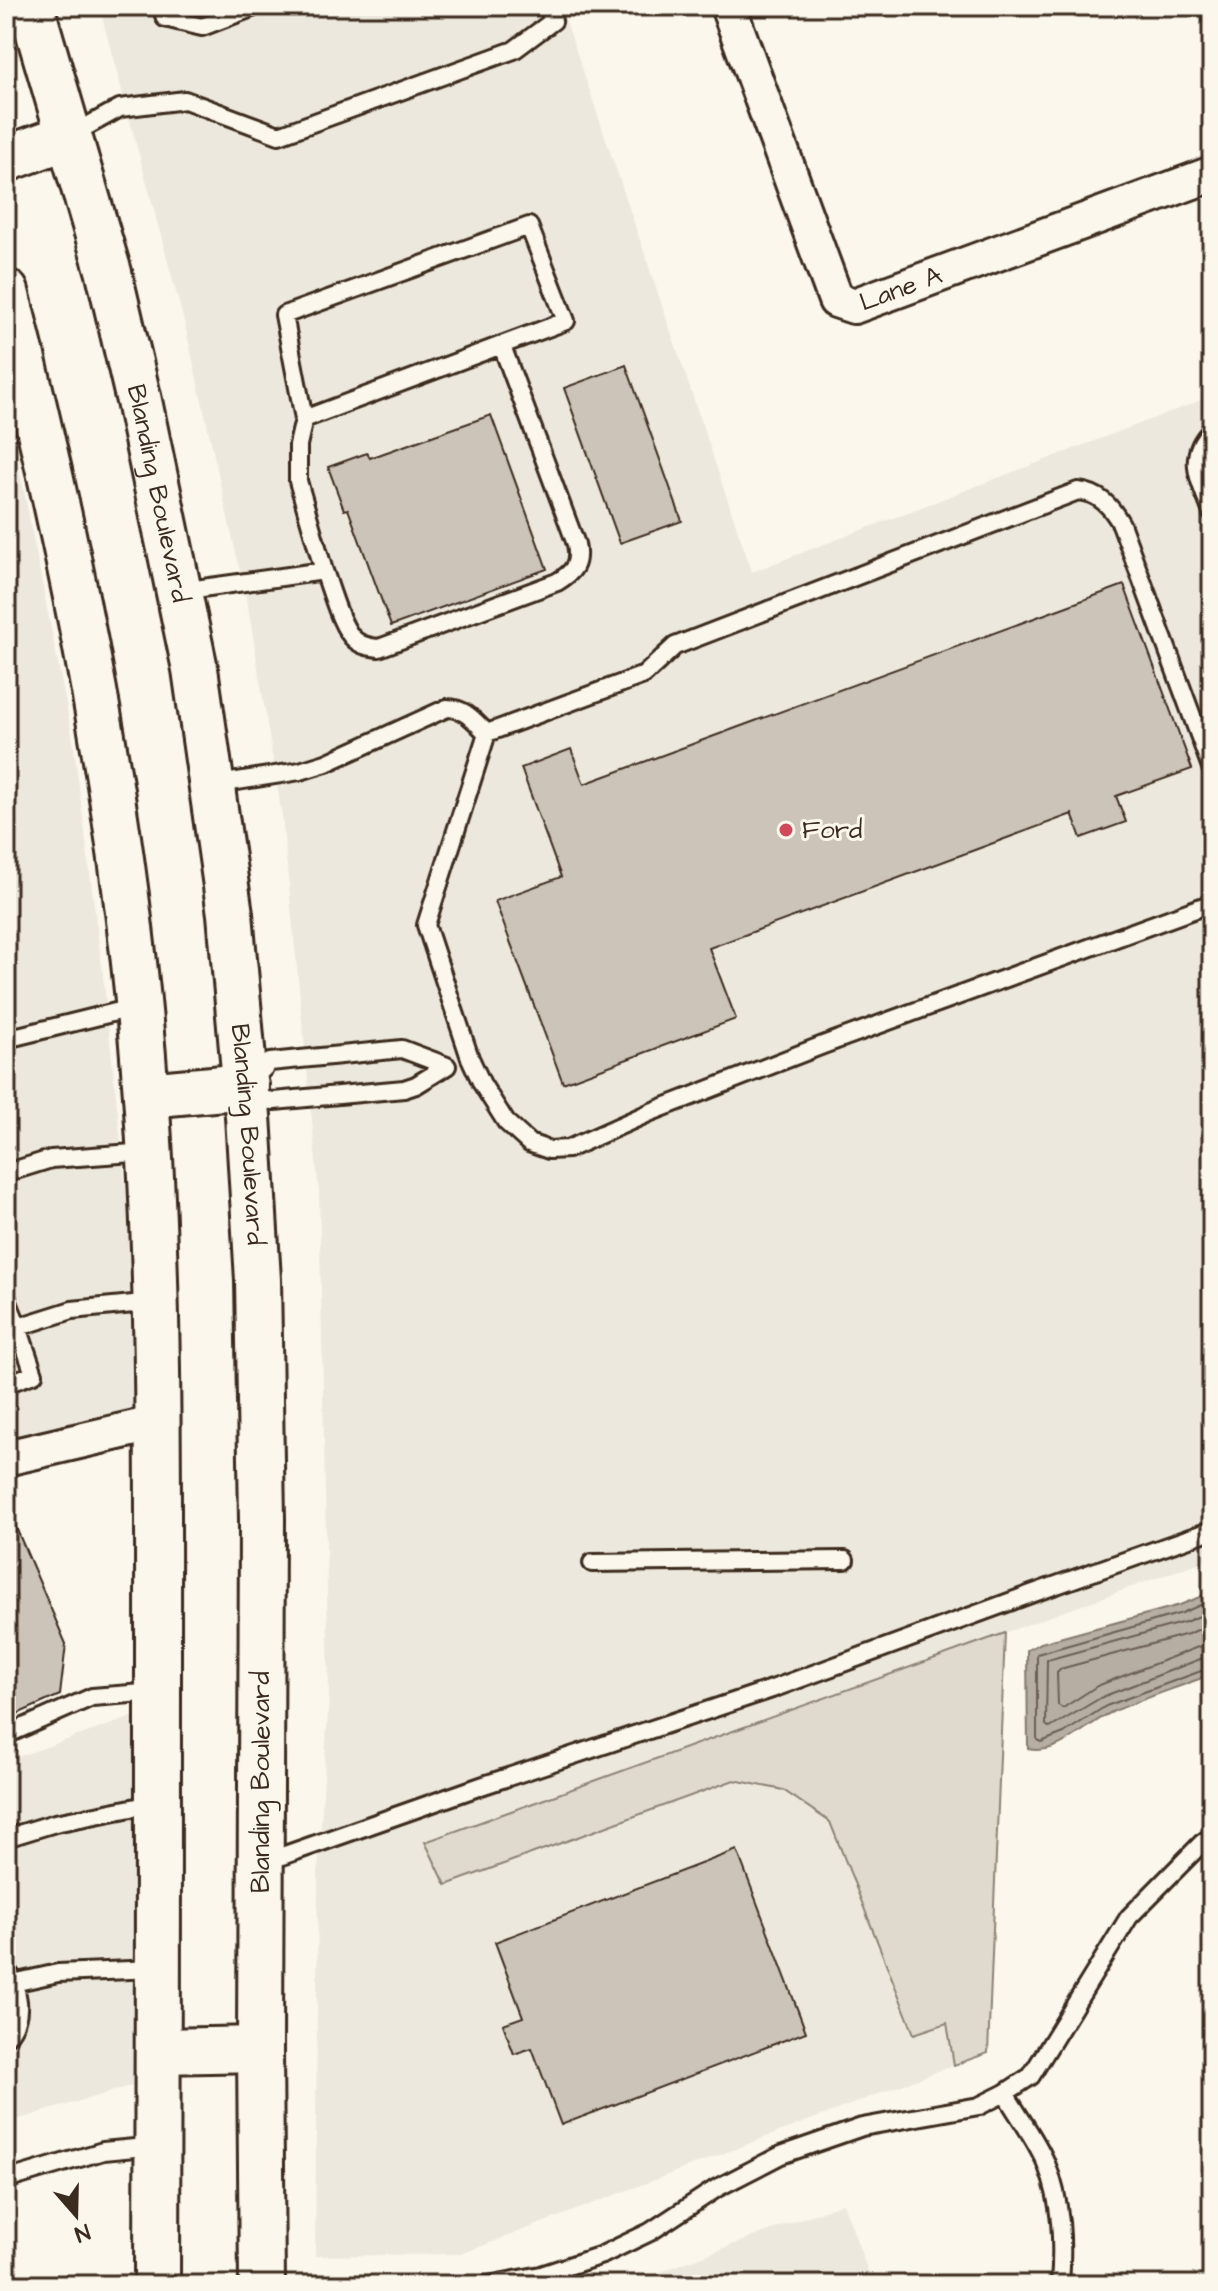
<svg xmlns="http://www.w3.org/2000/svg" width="1218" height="2291" viewBox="0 0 1218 2291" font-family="'Architects Daughter',sans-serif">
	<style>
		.built { fill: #ede8dd }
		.green { fill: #dfd9ce; stroke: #8d8276; stroke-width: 2 }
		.water { fill: #b6aea2; stroke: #85796d; stroke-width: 2 }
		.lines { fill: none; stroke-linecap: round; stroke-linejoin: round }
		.shore { stroke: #6c5f53; stroke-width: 2 }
		.building { fill: #ccc4b9; stroke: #3b2a1e; stroke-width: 2 }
		.lane-casing { stroke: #3b2a1e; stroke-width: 22 }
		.street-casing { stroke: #3b2a1e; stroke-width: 40 }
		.primary-casing { stroke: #3b2a1e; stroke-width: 50 }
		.lane { stroke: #fbf7ec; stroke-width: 16 }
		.street { stroke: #fbf7ec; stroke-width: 34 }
		.primary { stroke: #fbf7ec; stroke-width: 44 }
		.poi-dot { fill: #d1495b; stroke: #fbf7ec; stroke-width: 3 }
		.labels { text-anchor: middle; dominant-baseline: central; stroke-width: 6; stroke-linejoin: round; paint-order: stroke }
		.street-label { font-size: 26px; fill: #3b2a1e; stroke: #fbf7ec }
		.poi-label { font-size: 26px; fill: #3b2a1e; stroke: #fbf7ec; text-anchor: start }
	</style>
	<rect width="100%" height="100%" fill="#fbf7ec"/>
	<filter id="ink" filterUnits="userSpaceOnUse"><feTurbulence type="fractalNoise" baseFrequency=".0125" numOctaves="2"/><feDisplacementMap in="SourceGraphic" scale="16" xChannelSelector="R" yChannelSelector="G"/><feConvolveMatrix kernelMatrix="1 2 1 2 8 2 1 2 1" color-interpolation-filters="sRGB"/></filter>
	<g filter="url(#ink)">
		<path class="built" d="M99 6H561L752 572 1212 396V1558L425 1842 447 1885 734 1780 783 1790 830 1822 914 2034 947 2022 954 2065 461 2254 315 2256 318 1874 329 1694 319 1192 282 816 249 612 185 325Z
			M6 400 73 740 103 975 128 1209 137 1410 6 1445Z
			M135 1716 134 2085 6 2123V1761Z
			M843 2203 873 2285H626Z"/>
		<path class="green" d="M1005 1633 988 2053 954 2065 947 2023 914 2034 830 1822 783 1790 734 1780 446 1885 425 1842Z"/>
		<path class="water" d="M1212 1592V1674C1179 1687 1145 1698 1112 1712 1086 1724 1060 1756 1028 1749L1027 1650 1041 1643 1180 1605Z"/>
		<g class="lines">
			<path class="shore" d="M1212 1600 1182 1613 1037 1654V1740L1041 1742 1064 1733 1106 1706 1212 1667
				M1212 1611 1185 1622 1047 1660 1046 1725 1050 1728 1102 1697 1203 1658 1212 1657
				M1212 1624 1188 1634 1060 1669 1057 1672 1058 1705 1063 1708 1097 1686 1198 1647 1212 1645"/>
		</g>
		<path class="building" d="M626 365 682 521 620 543 564 388Z
			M491 415 547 569 391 626 348 509 344 510 328 467 367 453 370 458Z
			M1124 585 1192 769 1116 796 1126 822 1081 838 1072 814 709 948 736 1019 563 1083 495 901 561 877 521 768 571 749 584 784Z
			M14 1523 66 1644 60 1695 6 1719V1527Z
			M737 1850 806 2032 561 2125 532 2048 514 2054 503 2024 523 2017 495 1942Z"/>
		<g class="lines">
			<g class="lane-casing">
				<path id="lane" d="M161 6 165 18 202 27 257 6
					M71 135 120 108 185 100 279 135 514 50 553 21 548 6
					M1212 430C1184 457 1201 482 1212 513
					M324 571C331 589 341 629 355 640 362 646 370 647 379 648L557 582C574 572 580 564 576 544L502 346
					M181 591 324 571 298 481V445L304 419 284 315 529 226 566 321 304 419
					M487 733 426 925 470 1058 482 1084 506 1122 529 1143 549 1150 568 1149 651 1112 823 1045 1212 903
					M487 733 644 675 675 646 1078 491C1099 493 1111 506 1121 524L1212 770
					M212 785 300 771 326 763 447 708C465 708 474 721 487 733
					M6 1039 136 1007
					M402 1049 447 1066 416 1085 404 1089 274 1101 266 1100 246 1086 270 1062Z
					M6 1173 51 1159 147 1152
					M6 1297 18 1327
					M6 1384 34 1374 18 1327 72 1310 154 1302
					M592 1563 845 1560
					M6 1735 92 1697 156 1692
					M6 1838 55 1823 157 1803
					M262 1863 481 1786 772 1689 1031 1594 1212 1530
					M6 1965C17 1991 27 2013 6 2037
					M13 1983 58 1973 154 1969
					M1005 2093C1018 2116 1036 2139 1046 2163 1062 2203 1063 2243 1060 2285
					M6 2180 103 2151 156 2146
					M488 2285 541 2275 602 2255 650 2232 717 2188 781 2155 862 2127 979 2106 1005 2093 1031 2076 1129 1917 1202 1843 1212 1836"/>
			</g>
			<g class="street-casing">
				<g id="street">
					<path id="s1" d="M728 6 836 300 854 306 1212 174"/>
					<path d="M6 1458 157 1423"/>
				</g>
			</g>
			<g class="primary-casing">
				<g id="primary">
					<path id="s2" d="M31 6 109 273 139 401 195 669 230 914 248 1116 258 1280 262 1520 260 2049 262 2285"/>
					<path d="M6 159 69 136"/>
					<path d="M6 292C73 556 127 823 146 1095 160 1290 158 1485 158 1680 158 1882 158 2083 157 2285"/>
					<path d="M146 1095 246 1086"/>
					<path d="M159 2051 260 2049"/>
				</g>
			</g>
			<use href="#lane" class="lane"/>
			<use href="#street" class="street"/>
			<use href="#primary" class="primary"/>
		</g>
	</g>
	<circle class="poi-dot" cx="786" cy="830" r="8"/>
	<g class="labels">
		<g class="street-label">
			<text stroke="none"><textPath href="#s1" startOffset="382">Lane A</textPath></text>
			<text stroke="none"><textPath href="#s2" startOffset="504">Blanding Boulevard</textPath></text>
			<text stroke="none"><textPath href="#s2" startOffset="1152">Blanding Boulevard</textPath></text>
			<text transform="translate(261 1782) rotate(-90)">Blanding Boulevard</text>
		</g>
		<g class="poi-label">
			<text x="802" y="830">Ford</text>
		</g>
	</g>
	<rect width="1218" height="2291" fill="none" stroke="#fbf7ec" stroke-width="32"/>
	<rect x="16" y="16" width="1186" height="2259" fill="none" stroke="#3b2a1e" stroke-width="3" filter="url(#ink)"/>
	<g transform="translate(76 2215) rotate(160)" stroke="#fbf7ec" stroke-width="6" paint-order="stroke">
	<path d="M0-6L14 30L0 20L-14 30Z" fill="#3b2a1e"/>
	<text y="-12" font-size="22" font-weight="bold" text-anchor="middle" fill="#3b2a1e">N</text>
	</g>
</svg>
